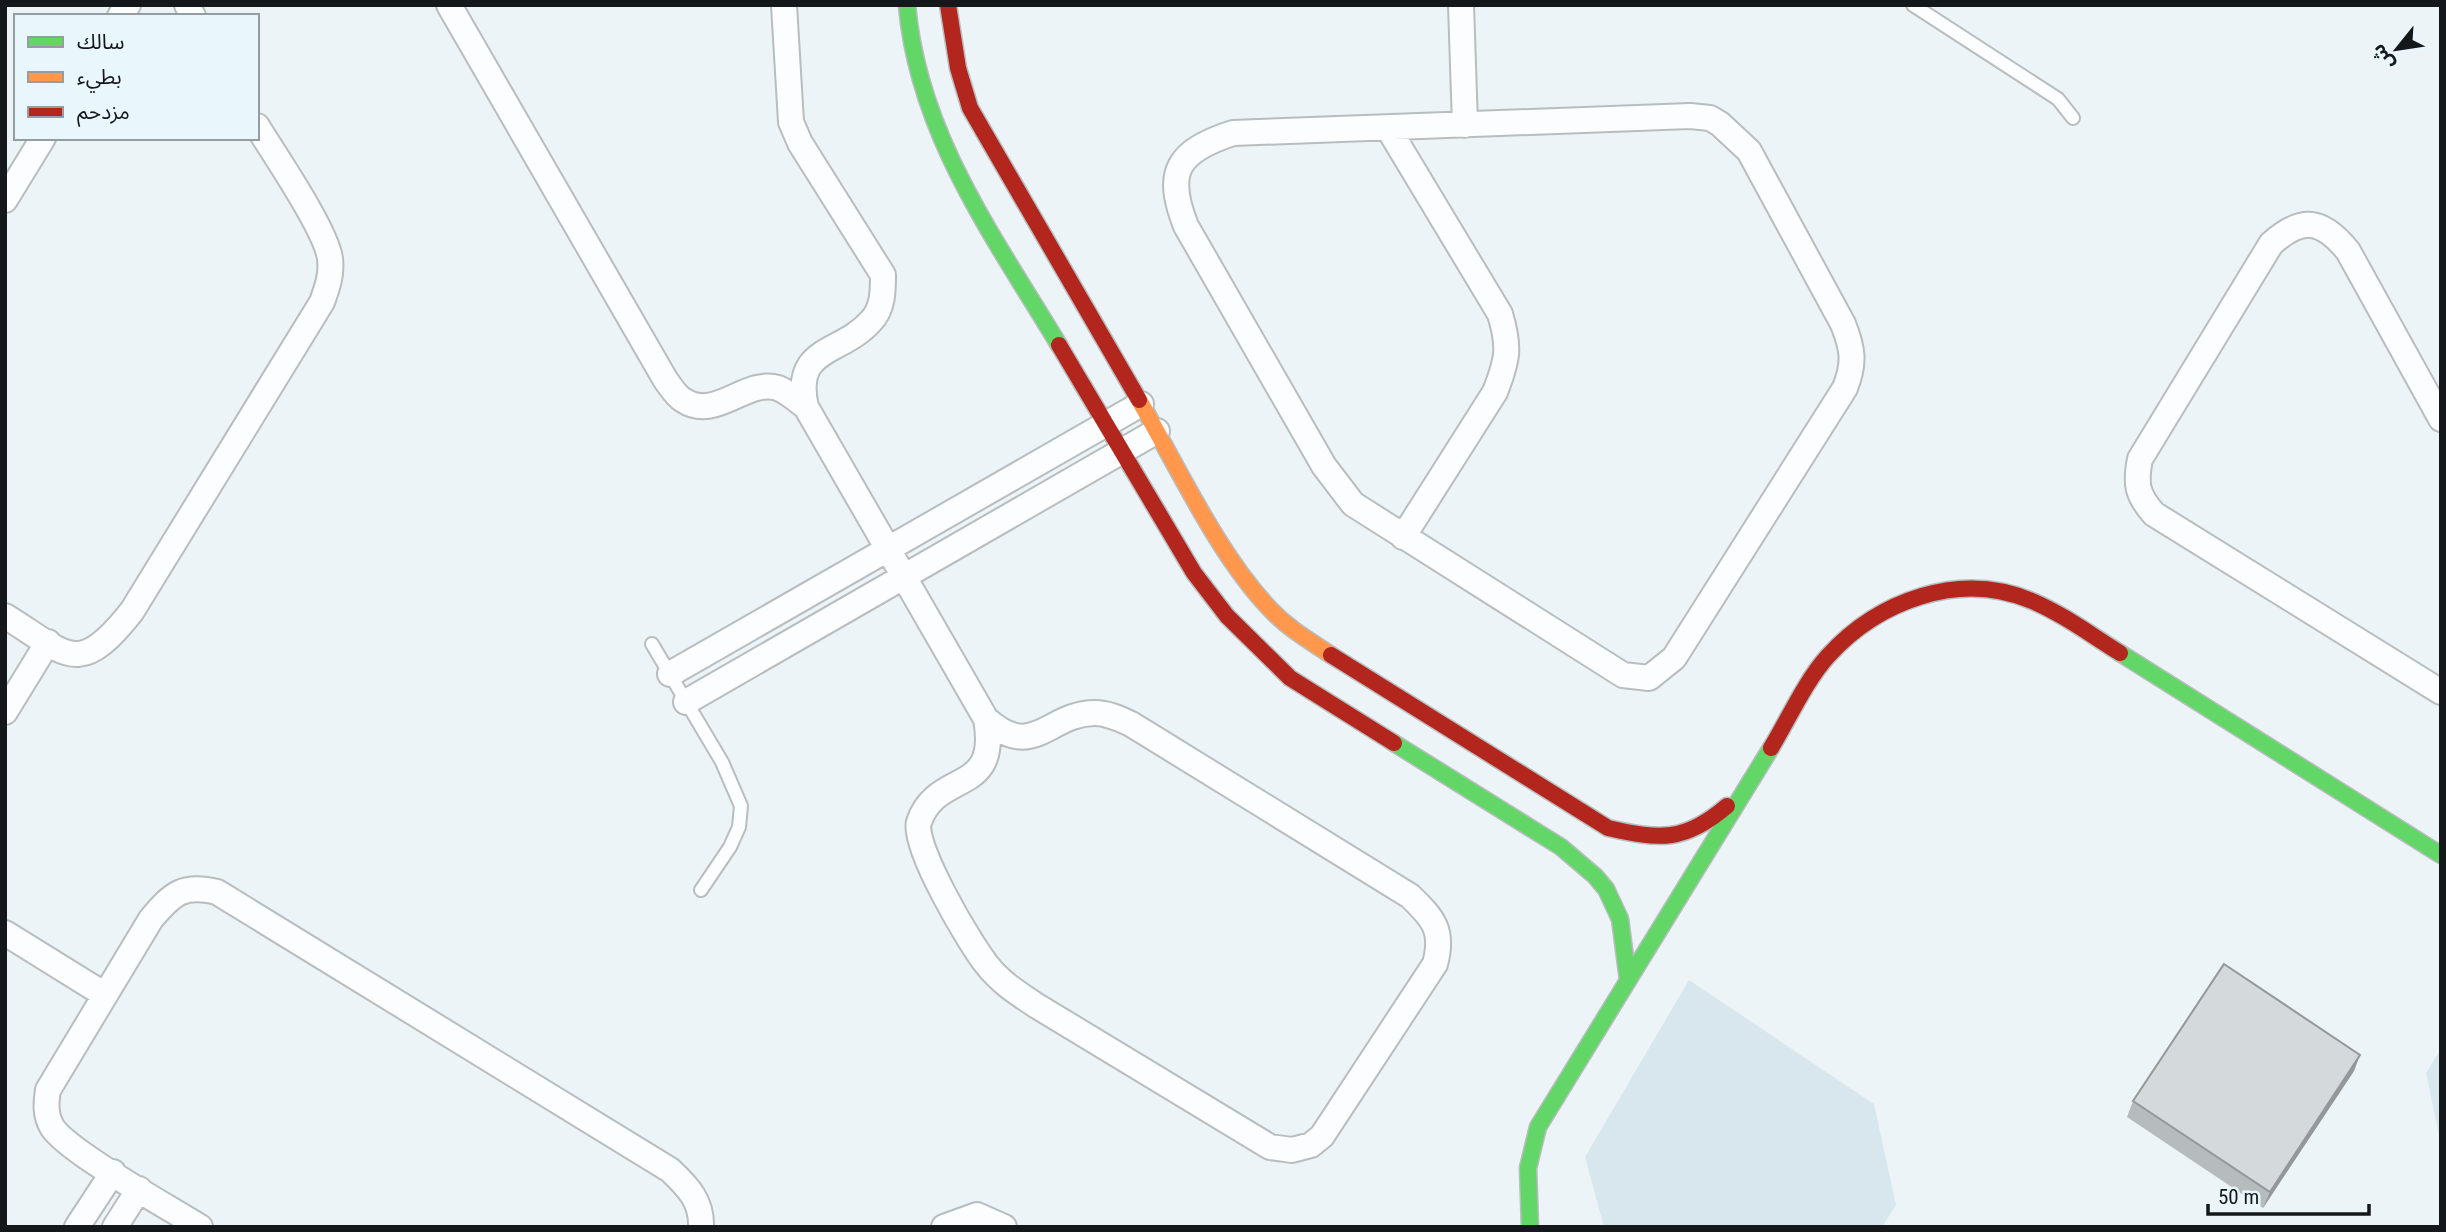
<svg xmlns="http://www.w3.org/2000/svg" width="2446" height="1232" viewBox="0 0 2446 1232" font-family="'Roboto Condensed','Noto Sans Arabic',sans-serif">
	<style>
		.built { fill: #d8e7ed }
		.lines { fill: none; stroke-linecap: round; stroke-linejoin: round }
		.lane-casing { stroke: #b8bdbf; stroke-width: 16 }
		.street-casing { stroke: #b8bdbf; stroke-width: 28 }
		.fast-casing { stroke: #b8bdbf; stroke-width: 19 }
		.slow-casing { stroke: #b8bdbf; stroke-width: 19 }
		.jam-casing { stroke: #b8bdbf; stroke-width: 19 }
		.lane { stroke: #fcfdfe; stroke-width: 12 }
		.street { stroke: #fcfdfe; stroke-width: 24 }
		.fast { stroke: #63d668; stroke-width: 16 }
		.slow { stroke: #ff974d; stroke-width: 16 }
		.jam { stroke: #b3261e; stroke-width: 16 }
		.wall { fill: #b6bbbd }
		.shaded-wall { fill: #94989a }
		.building { fill: #d4d9dc; stroke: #94989a; stroke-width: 2 }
	</style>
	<rect width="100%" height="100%" fill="#edf4f7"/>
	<path class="built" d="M1689 980 1874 1104 1896 1205 1882 1227H1604L1585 1157Z
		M2441 1049V1145L2426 1073Z"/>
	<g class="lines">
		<g class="lane-casing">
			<path id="lane" d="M1913 5 2058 99 2073 118
				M652 644 722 762 741 806 739 827 730 847 701 890"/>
		</g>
		<g class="street-casing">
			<path id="street" d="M187 5 193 16
				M449 5 665 379C670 386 676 396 683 400 716 422 745 378 778 388 788 392 797 400 806 407
				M784 5 791 122 800 143 883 275C883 291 883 309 871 321 841 355 792 346 806 407L986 719C1034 762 1048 713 1095 713 1108 713 1120 719 1131 724L1410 896C1434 919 1444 931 1435 964L1322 1136 1311 1145 1292 1150 1270 1147 1037 1006C1019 994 1001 983 987 965 970 944 911 844 919 822 937 769 1000 797 986 719
				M1461 5 1465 125
				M120 16 128 5
				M1690 116 1710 118 1720 124 1749 151 1843 324C1853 349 1855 363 1845 388L1674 658 1649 678 1623 675 1353 504 1324 466 1186 226C1164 171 1178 151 1233 133Z
				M1388 128 1500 314C1510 347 1508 359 1495 392L1403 537
				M5 200 43 138
				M2441 419 2348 251C2322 219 2302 216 2271 244L2140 459C2135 484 2137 495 2154 514L2441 692
				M5 616C67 654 78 680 132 611L322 302C327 288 332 275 330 259 327 231 274 154 257 126
				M670 674 1141 404
				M686 702 1157 431
				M5 712 48 642
				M5 933 105 995
				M77 1227 113 1172
				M115 1227 139 1189
				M200 1227C170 1208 68 1152 52 1127 45 1115 46 1103 48 1090L151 919C173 893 183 884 217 892L670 1170C688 1187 702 1201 701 1227
				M944 1227 977 1215 1004 1227"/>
		</g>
		<g class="fast-casing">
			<path id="fast" d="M907 5C918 134 994 237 1059 345
				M2120 653 2441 855
				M1394 743 1561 847 1595 876 1606 889 1620 919 1628 980
				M1530 1227 1528 1168 1538 1127 1771 748"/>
		</g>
		<g class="slow-casing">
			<path id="slow" d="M1139 400C1178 467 1218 555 1271 610 1289 629 1310 641 1331 655"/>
		</g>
		<g class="jam-casing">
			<path id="jam" d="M948 5 958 68 970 108 1139 400
				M1059 345 1194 573 1227 616 1290 678 1394 743
				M1331 655 1608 828C1660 840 1685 842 1727 806
				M1771 748C1788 720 1806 680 1828 656 1878 601 1959 570 2032 601 2063 614 2091 635 2120 653"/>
		</g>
		<use href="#lane" class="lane"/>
		<use href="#street" class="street"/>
		<use href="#fast" class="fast"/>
		<use href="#slow" class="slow"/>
		<use href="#jam" class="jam"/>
	</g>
	<path class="wall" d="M2354 1071 2263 1208 2127 1117 2133 1101Z"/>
	<path class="shaded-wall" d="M2360 1055 2354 1071 2263 1208 2270 1192Z"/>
	<path class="building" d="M2224 964 2360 1055 2270 1192 2133 1101Z"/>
	<rect width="2446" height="1232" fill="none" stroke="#14181a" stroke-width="14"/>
	<rect x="14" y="14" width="245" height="126" fill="#e9f6fb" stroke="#949da1" stroke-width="2"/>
	<rect x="28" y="37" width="35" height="10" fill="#63d668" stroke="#949da1" stroke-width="2"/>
	<text x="77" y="49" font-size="21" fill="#14181a">سالك</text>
	<rect x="28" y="72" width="35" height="10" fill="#ff974d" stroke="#949da1" stroke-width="2"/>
	<text x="77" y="84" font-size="21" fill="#14181a">بطيء</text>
	<rect x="28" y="107" width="35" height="10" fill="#b3261e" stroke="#949da1" stroke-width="2"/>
	<text x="77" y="119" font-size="21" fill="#14181a">مزدحم</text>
	<g transform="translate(2397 49) rotate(240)" stroke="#e9f6fb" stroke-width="5" paint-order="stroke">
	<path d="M0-5L12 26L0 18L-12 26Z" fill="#14181a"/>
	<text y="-10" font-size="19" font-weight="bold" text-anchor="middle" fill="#14181a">ش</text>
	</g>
	<path d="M2208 1204v10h161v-10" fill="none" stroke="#14181a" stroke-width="3.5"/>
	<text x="2218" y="1204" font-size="21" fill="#14181a" stroke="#e9f6fb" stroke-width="5" paint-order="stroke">50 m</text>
</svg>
